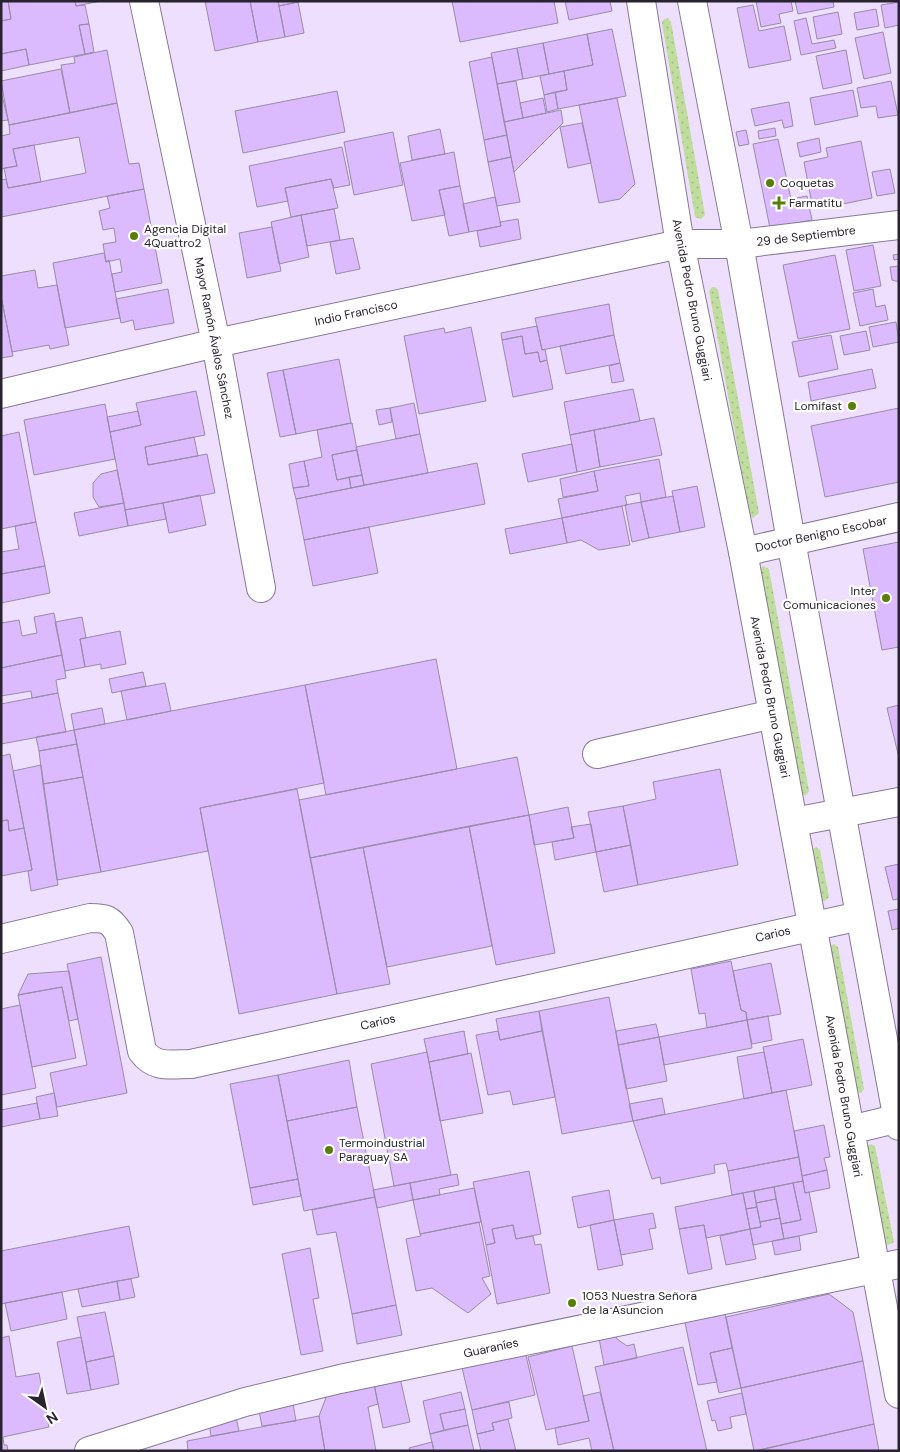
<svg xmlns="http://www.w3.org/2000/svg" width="900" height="1452" viewBox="0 0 900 1452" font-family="'DM Sans',sans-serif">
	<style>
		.grass { fill: url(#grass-dots) }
		.building { fill: #dbbafd; stroke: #9a8ca9 }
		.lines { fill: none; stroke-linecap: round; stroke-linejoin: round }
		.minor-casing { stroke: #877996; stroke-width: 30 }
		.major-casing { stroke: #877996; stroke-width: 30 }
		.minor { stroke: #fff; stroke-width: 28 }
		.major { stroke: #fff; stroke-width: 28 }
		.poi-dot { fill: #577f00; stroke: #fff; stroke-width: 2 }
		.labels { text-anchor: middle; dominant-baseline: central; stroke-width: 4.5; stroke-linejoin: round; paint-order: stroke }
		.poi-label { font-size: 12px; fill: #29232f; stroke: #fff; text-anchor: start }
		.street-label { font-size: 12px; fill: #29232f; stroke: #fff }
	</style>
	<defs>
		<pattern id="grass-dots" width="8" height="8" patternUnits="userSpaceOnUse" patternTransform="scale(1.25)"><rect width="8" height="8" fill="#bfde9b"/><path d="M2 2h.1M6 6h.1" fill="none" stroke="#a4be86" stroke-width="1.8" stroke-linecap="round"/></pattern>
	</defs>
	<rect width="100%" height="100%" fill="#eedfff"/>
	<path class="grass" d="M668 18 671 22 705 215 701 219 695 217 662 23 663 20Z
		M712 287H715L718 290 759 513 753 518 750 516 709 291Z
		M763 566 769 569 809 791 806 795H802L760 571Z
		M816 847 820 850 829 897 825 901 820 900 812 850Z
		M834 944 838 947 864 1089 861 1093 856 1092 829 947Z
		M871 1144 875 1146 894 1242 888 1245 884 1243 867 1146Z"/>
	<path class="building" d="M1 1H8L11 19 1 21Z
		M8 1H75L76 6 85 5 89 24 79 25 85 54 29 65 26 49 1 54V21L11 19Z
		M75 1H101L76 6Z
		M205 1H250L258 42 215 51Z
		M250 1H278L285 37 258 42Z
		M278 1H303L279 6Z
		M452 1H554L558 23 460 42Z
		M565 1H610L612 11 569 20Z
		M756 1H791L793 11 779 14 781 23 761 27Z
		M795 1H833L834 7 798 14Z
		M298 2 304 33 285 37 279 6Z
		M899 2V25L885 28 881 5Z
		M753 5 759 31 784 26 791 60 749 68 737 8Z
		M876 9 879 26 857 30 854 13Z
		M838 12 842 34 817 39 813 17Z
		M806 18 812 44 834 40 836 48 801 55 794 21Z
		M89 24 94 52 85 54 79 25Z
		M612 29 626 96 558 109 555 92 567 90 564 71 593 65 587 34Z
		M883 32 891 73 864 79 855 38Z
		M587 34 593 65 549 74 543 43Z
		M543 43 549 74 523 79 517 48Z
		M517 48 523 79 497 84 491 53Z
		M26 49 29 65 1 71V54Z
		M107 50 117 103 70 113 61 65 75 63 74 57Z
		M846 50 852 83 823 89 816 56Z
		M492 57 507 135 484 140 469 62Z
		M61 69 70 113 9 125 1 81Z
		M564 71 567 90 544 95 540 76Z
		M516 81 523 118 504 122 497 84Z
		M891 81 898 115 878 118 876 106 861 108 857 88Z
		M853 90 858 116 815 125 810 98Z
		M1 91 8 120 1 121Z
		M337 91 345 132 243 153 235 111Z
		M555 92 558 109 547 112 544 95Z
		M543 98 546 113 523 118 520 103Z
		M617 98 635 184 620 199 599 203 579 105Z
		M789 102 793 126 784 128 782 120 755 126 751 109Z
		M117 103 129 164 139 163 144 189 1 217V180L6 179 8 188 86 173 79 137 13 149 17 166 1 169V136L10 134 9 125Z
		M561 110 563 123 514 172 504 122Z
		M582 123 591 163 568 168 560 127Z
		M775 128 776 136 759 139 758 131Z
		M440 129 445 154 412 160 408 136Z
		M746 130 749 144 739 146 736 132Z
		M393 132 403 185 354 195 344 142Z
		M507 135 511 157 488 162 484 140Z
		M819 138 821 152 800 157 797 143Z
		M778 139 791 199 807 196 812 220 770 228 753 144Z
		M861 141 872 198 838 205 837 200 812 204 804 162 828 157 826 148Z
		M34 145 41 182 8 188 4 168 17 166 13 149Z
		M342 147 350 185 334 188 331 179 285 188 288 201 257 207 249 166Z
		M454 152 460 186 439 190 445 215 412 221 400 163Z
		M511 157 520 202 497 206 488 162Z
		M890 169 895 193 877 196 872 172Z
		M331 179 338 208 291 217 285 188Z
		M460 186 469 232 449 236 439 190Z
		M144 189 162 283 115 292 112 274 122 272 120 259 106 262 103 244 116 242 114 228 103 230 99 211 110 208 107 196Z
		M495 197 501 226 469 232 463 204Z
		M334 209 340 240 307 246 301 215Z
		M301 215 309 257 279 264 271 222Z
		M518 219 521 239 480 247 477 231 501 226 500 222Z
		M272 227 281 271 247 278 239 233Z
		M353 238 360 269 336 274 330 242Z
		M873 245 881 286 854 291 846 250Z
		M104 253 106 262 109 260 120 318 65 328 53 263Z
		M899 254V259L894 260 893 255Z
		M835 255 850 329 798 339 783 265Z
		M899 266V282L892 280 890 267Z
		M35 270 38 288 57 285 69 345 50 349 49 345 12 352 1 296V276Z
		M168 289 174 323 135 330 133 320 121 323 116 299Z
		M873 289 876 307 885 305 888 320 860 326 853 293Z
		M1 296 13 356 1 358Z
		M609 304 614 335 542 350 535 318Z
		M896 322 899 342 873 347 869 327Z
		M537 326 542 350 545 349 547 360 540 362 538 352 525 354 522 336 502 340 501 333Z
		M471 327 486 401 419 414 404 336 444 328 445 333Z
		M866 331 870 350 844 355 840 336Z
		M614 335 620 363 566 374 560 346Z
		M831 335 838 369 799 377 792 342Z
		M522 336 525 354 538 352 540 362 547 360 553 389 513 397 502 340Z
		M339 359 351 423 296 434 283 370Z
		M620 363 624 381 612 383 609 366Z
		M872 369 876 388 811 401 808 382Z
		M283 370 296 434 280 437 267 373Z
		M633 389 640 421 570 435 564 402Z
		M196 391 205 435 145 447 148 465 207 454 215 493 125 510 110 432 141 425 136 403Z
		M414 403 420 434 396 439 390 408Z
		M105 404 115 459 34 475 24 420Z
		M390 408 392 422 379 425 376 410Z
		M899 408V482L825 497 811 426Z
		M138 411 141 425 110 432 107 417Z
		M654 418 662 455 600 467 594 430Z
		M352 423 357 450 332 455 337 480 349 477 351 488 296 499 293 488 309 486 304 461 322 457 317 430Z
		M594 430 600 467 577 472 570 435Z
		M19 432 36 522 1 529V436Z
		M420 434 428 473 364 485 356 447Z
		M194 437 198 456 148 465 145 447Z
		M572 444 577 472 528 482 522 454Z
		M357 450 362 475 337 480 332 455Z
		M659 459 666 497 641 502 640 493 625 496 627 505 562 518 558 499 598 491 594 471Z
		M304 461 309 486 293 488 289 464Z
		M477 463 485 504 304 540 296 499Z
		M117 470 124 503 99 507 93 497V483L101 474Z
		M594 471 598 491 563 497 560 479Z
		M362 475 364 485 351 488 349 477Z
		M697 486 705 527 680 532 672 491Z
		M200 495 206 525 169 533 163 503Z
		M673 496 680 532 649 538 641 502Z
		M641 502 649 538 632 542 625 505Z
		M124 503 128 526 79 536 74 513Z
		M163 503 166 519 128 526 125 510Z
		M622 506 630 545 599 550 581 540 567 543 562 518Z
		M562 518 567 543 510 554 505 529Z
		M36 522 45 566 1 574V552L19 549 15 526Z
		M369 527 378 573 313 586 304 540Z
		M899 542V647L882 650 863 549Z
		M45 566 50 593 1 603V574Z
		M54 613 62 655 1 668V623L19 620 22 636 37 633 34 617Z
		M82 617 86 638 80 639 85 667 65 671 55 622Z
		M120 631 126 664 101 669V664L85 667 80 639Z
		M62 655 66 678 56 680 58 693 32 698 31 691 1 696V668Z
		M436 659 457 769 326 795 305 685Z
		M143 672 146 686 112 693 109 679Z
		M165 683 171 711 127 720 121 691Z
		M305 685 324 783 200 808 208 851 101 872 74 730Z
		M58 693 66 732 1 744V704Z
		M899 705V758L887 708Z
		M102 708 105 724 74 730 71 714Z
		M74 730 77 744 39 751 36 737Z
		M77 744 83 777 43 784 39 751Z
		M10 754 24 828 9 831 8 820 1 821V756Z
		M517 757 529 815 310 858 299 800Z
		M41 765 58 885 31 891 28 871 32 870 13 771Z
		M720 769 738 865 638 885 623 806 656 799 653 782Z
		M83 777 101 872 57 880 43 784Z
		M297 789 337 994 239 1014 200 808Z
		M623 806 631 845 596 852 588 812Z
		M568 807 574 838 534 845 529 815Z
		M529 815 555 953 496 965 469 826Z
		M8 820 9 831 24 828 32 870 1 876V821Z
		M591 824 596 852 555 860 552 842 574 838 571 827Z
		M469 826 492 946 387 967 363 847Z
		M631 845 638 885 604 892 596 852Z
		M363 847 390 984 337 994 310 858Z
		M899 864V899L893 900 885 867Z
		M899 909V928L892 930 888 911Z
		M101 957 127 1093 57 1107 50 1073 87 1065 67 964Z
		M731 961 741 1010 746 1012 747 1020 707 1028 705 1013 699 1014 691 969Z
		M771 963 781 1014 747 1020 746 1012 741 1010 733 971Z
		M69 971 78 1019 69 1021 62 987 18 995 28 974Z
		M62 987 76 1058 32 1067 18 995Z
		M609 997 633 1121 562 1134 539 1011Z
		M20 1005 36 1088 1 1095V1009Z
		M539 1011 542 1031 500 1040 496 1019Z
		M768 1016 772 1040 752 1044 747 1020Z
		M747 1020 752 1048 664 1065 659 1037Z
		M656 1024 659 1037 618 1045 616 1031Z
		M464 1031 468 1054 429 1062 424 1039Z
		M498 1031 500 1040 542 1031 555 1097 513 1105 510 1091 488 1095 476 1035Z
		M659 1037 667 1081 626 1089 618 1045Z
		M803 1039 812 1085 772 1093 763 1047Z
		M427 1052 451 1175 394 1186 371 1064Z
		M764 1052 772 1093 744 1099 737 1057Z
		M471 1053 483 1113 440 1121 429 1062Z
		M349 1060 357 1107 287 1121 278 1075Z
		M278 1075 298 1179 250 1188 230 1084Z
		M786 1090 799 1157 728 1171 726 1163 714 1165 715 1173 661 1184 660 1177 652 1179 633 1121Z
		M54 1093 58 1116 40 1119 36 1097Z
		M662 1098 665 1114 633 1121 629 1104Z
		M37 1103 40 1119 1 1127V1110Z
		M357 1107 375 1197 304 1211 287 1121Z
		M824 1125 830 1157 824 1158 827 1170 802 1176 794 1131Z
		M799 1157 803 1181 732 1195 728 1171Z
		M827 1170 830 1188 805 1193 802 1176Z
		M529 1171 541 1234 516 1239 513 1225 492 1229 495 1243 486 1245 473 1182Z
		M457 1174 459 1185 439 1189 440 1195 413 1200 410 1183Z
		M298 1179 301 1196 253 1205 250 1188Z
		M803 1181 805 1193 809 1192 817 1232 784 1239 781 1224 801 1220 793 1183Z
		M410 1183 413 1200 377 1208 373 1190Z
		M793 1183 801 1220 781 1224 774 1187Z
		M774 1187 776 1199 756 1203 754 1191Z
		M474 1188 481 1222 420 1234 413 1200Z
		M609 1190 614 1220 578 1228 572 1197Z
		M754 1191 757 1207 746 1209 743 1193Z
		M743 1193 750 1229 706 1238 704 1225 679 1229 675 1207Z
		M375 1197 396 1305 352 1314 336 1232 317 1235 312 1210Z
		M776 1199 780 1218 760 1222 756 1203Z
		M757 1207 761 1227 750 1229 746 1209Z
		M653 1213 656 1228 649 1229 653 1249 621 1255 614 1220Z
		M780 1218 784 1239 753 1245 750 1229 761 1227 760 1222Z
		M614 1220 623 1265 598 1270 590 1225Z
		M479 1222 490 1276 482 1278 491 1294 468 1313 432 1288 416 1291 406 1239 421 1236 420 1234Z
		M513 1225 516 1239 533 1236 535 1245 541 1244 550 1293 497 1304 486 1245 495 1243 492 1229Z
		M704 1225 712 1269 688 1274 679 1229Z
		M129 1226 139 1277 1 1304V1251Z
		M750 1229 756 1259 726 1265 720 1236Z
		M799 1236 801 1250 775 1255 772 1241Z
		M310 1248 319 1298 313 1299 323 1351 301 1355 282 1254Z
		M131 1279 135 1297 120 1300 117 1281Z
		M117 1281 120 1300 82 1307 78 1289Z
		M62 1292 67 1319 11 1331 5 1303Z
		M829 1294 853 1312 863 1361 741 1388 726 1317Z
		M396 1305 402 1335 357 1344 352 1314Z
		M724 1309 732 1348 710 1353 717 1382 698 1385 684 1318Z
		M105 1312 114 1356 86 1362 77 1317Z
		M615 1335 617 1339 627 1346 634 1344 637 1358 604 1365 599 1338Z
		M9 1336 16 1377 39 1373 49 1427 3 1437 4 1445H7L8 1451H1V1338Z
		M81 1337 91 1390 67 1394 57 1342Z
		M572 1346 589 1421 546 1430 528 1357Z
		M683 1347 707 1451H614L595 1367Z
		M732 1348 741 1388 719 1393 710 1353Z
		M525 1351 535 1395 472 1410 460 1359Z
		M114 1356 119 1384 91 1390 86 1362Z
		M863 1361 874 1424 754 1451 741 1388Z
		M400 1378 410 1422 383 1428 374 1384Z
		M374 1384 378 1404 368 1407 376 1451H325L319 1416 327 1395Z
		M461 1392 465 1409 440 1414 444 1430 430 1434 423 1401Z
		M600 1392 614 1451H592L589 1438 558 1445 555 1428 589 1421 583 1396Z
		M742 1393 746 1414 730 1417 732 1428 718 1431 715 1420 712 1421 707 1401Z
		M509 1402 512 1418 492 1423 494 1430 477 1434 472 1410Z
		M293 1404 296 1421 262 1426 259 1411Z
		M465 1409 468 1425 444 1430 440 1414Z
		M319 1416 325 1451H188L187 1441Z
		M236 1417 239 1431 211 1436 209 1423Z
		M508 1419 516 1451H481L477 1434 494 1430 492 1423Z
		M874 1424 879 1451H756Z
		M468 1425 474 1451H434L430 1434Z
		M432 1442 434 1451H410L409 1448Z"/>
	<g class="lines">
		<g class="minor-casing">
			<path id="minor" d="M144 1 216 343 261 588
				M1 394 216 343 680 244H739L899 225
				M743 552 899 517
				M597 754 773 714
				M794 822 899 802
				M1 939 90 918C106 918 110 919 119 933L142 1051C155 1069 171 1064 191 1064L860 916
				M850 1130 899 1118
				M89 1451 245 1402 340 1379 899 1264"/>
		</g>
		<g class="major-casing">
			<path id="major" d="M641 1 680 244 743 552 899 1394
				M692 1 739 244 791 541 899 1126"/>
		</g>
		<use href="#minor" class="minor"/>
		<use href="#major" class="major"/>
	</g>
	<g class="poi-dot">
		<circle cx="770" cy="183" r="5"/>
		<path d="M776.5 195.5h5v5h5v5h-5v5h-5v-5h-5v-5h5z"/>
		<circle cx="134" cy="236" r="5"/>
		<circle cx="852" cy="406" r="5"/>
		<circle cx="886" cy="598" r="5"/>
		<circle cx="329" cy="1150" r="5"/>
		<circle cx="572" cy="1303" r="5"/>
	</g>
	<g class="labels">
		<g class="poi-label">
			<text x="780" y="183">Coquetas</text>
			<text x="789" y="203">Farmatitu</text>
			<text x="144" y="229">Agencia Digital<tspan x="144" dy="14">4Quattro2</tspan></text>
			<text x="842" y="406" text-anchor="end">Lomifast</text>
			<text x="876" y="591" text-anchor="end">Inter<tspan x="876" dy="14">Comunicaciones</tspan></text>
			<text x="339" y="1143">Termoindustrial<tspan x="339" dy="14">Paraguay SA</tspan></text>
			<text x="582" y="1296">1053 Nuestra Señora<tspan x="582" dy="14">de la Asuncion</tspan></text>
		</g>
		<g class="street-label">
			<text transform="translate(806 236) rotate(-7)">29 de Septiembre</text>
			<text transform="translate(692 300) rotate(79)">Avenida Pedro Bruno Guggiari</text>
			<text transform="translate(356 313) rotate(-12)">Indio Francisco</text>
			<text transform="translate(214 338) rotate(79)">Mayor Ramón Ávalos Sánchez</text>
			<text transform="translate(821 534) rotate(-12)">Doctor Benigno Escobar</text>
			<text transform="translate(770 697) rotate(79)">Avenida Pedro Bruno Guggiari</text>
			<text transform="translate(773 934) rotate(-13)">Carios</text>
			<text transform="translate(378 1022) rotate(-13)">Carios</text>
			<text transform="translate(844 1096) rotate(80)">Avenida Pedro Bruno Guggiari</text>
			<text transform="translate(491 1348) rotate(-12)">Guaraníes</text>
		</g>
	</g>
	<rect width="900" height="1452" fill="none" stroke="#29232f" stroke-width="5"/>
	<g transform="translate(45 1407) rotate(147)" stroke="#ffffff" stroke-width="4" paint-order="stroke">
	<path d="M0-4L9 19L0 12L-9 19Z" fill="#29232f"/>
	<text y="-8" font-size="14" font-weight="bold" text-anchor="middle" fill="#29232f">N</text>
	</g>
</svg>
